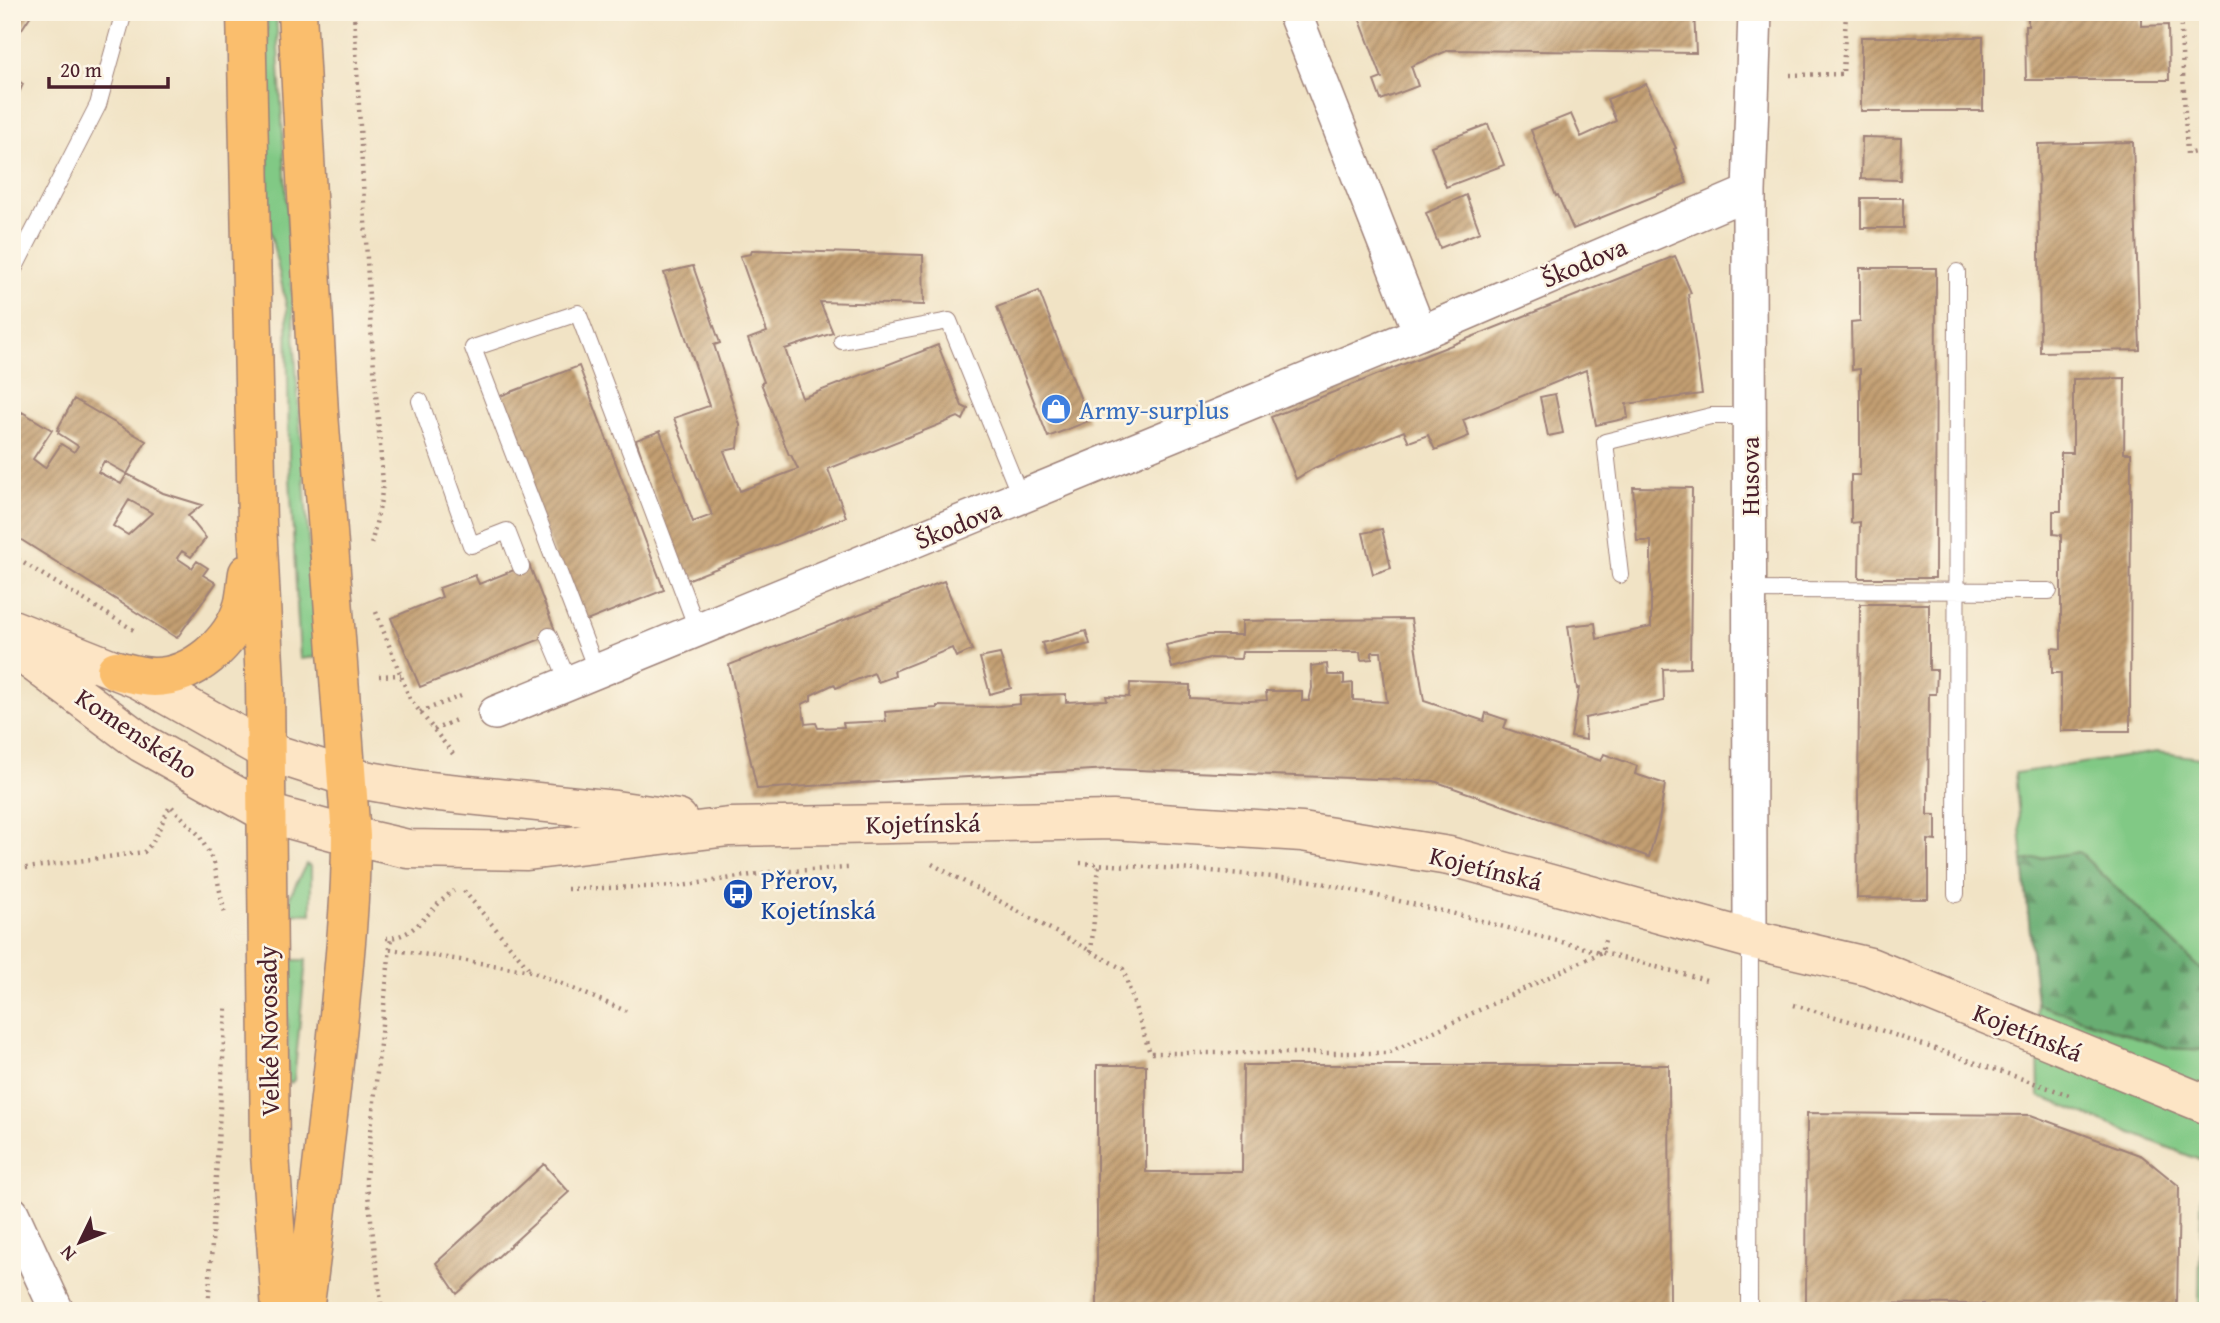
<svg xmlns="http://www.w3.org/2000/svg" width="2220" height="1323" viewBox="0 0 2220 1323" font-family="'Gentium Book Plus',serif">
	<style>
		.grass { fill: #81c985; stroke: #667458; stroke-width: 2 }
		.forest { fill: url(#forest-firs); stroke: #59664e; stroke-width: 2 }
		.building { fill: url(#building-hatch); fill-rule: evenodd }
		.lines { fill: none; stroke-linecap: round; stroke-linejoin: round }
		.lane-casing { stroke: #9e8178; stroke-width: 18 }
		.street-casing { stroke: #9e8178; stroke-width: 36 }
		.secondary-casing { stroke: #9e8178; stroke-width: 41 }
		.primary-casing { stroke: #9e8178; stroke-width: 41 }
		.path { stroke: #9e8178; stroke-width: 4.5; stroke-dasharray: 2 5; stroke-linecap: butt }
		.lane { stroke: #fff; stroke-width: 16 }
		.street { stroke: #fff; stroke-width: 33 }
		.secondary { stroke: #fde5c5; stroke-width: 38 }
		.primary { stroke: #fabe6d; stroke-width: 38 }
		.labels { text-anchor: middle; dominant-baseline: central; stroke-width: 5; stroke-linejoin: round; paint-order: stroke }
		.street-label { font-size: 26px; fill: #4a1f2b; stroke: #fcf5e5 }
		.shop-label { font-size: 26px; fill: #366cbe; stroke: #fcf5e5; text-anchor: start }
		.transit-label { font-size: 26px; fill: #164399; stroke: #fcf5e5; text-anchor: start }
	</style>
	<defs>
		<pattern id="forest-firs" width="22" height="20" patternUnits="userSpaceOnUse" patternTransform="scale(1.75)"><rect width="22" height="20" fill="#68ad72"/><path d="M5 1l3.5 6h-7zM16 11l3.5 6h-7z" fill="#588c5e"/></pattern>
		<pattern id="building-hatch" width="6" height="6" patternUnits="userSpaceOnUse" patternTransform="scale(1.75)"><rect width="6" height="6" fill="#c39f72"/><path d="M-1 1l2-2M0 6l6-6M5 7l2-2" fill="none" stroke="#a0815e"/></pattern>
	</defs>
	<rect width="100%" height="100%" fill="#fcf5e5"/>
	<filter id="ink" filterUnits="userSpaceOnUse"><feTurbulence type="fractalNoise" baseFrequency=".0143" numOctaves="2"/><feDisplacementMap in="SourceGraphic" scale="14" xChannelSelector="R" yChannelSelector="G"/><feConvolveMatrix kernelMatrix="1 2 1 2 8 2 1 2 1" color-interpolation-filters="sRGB"/></filter>
	<filter id="wash" filterUnits="userSpaceOnUse"><feTurbulence type="fractalNoise" baseFrequency=".00686" numOctaves="4" result="noise"/><feDisplacementMap in="SourceGraphic" scale="28" xChannelSelector="R" yChannelSelector="G"/><feGaussianBlur stdDeviation="1.57" result="paint"/><feColorMatrix in="noise" values="0 0 0 0 0 0 0 0 0 0 0 0 0 0 0 0 0 1.4 0 .05"/><feComposite in="paint" operator="in"/></filter>
	<g filter="url(#wash)">
		<rect width="100%" height="100%" fill="#f1e3c5"/>
		<path class="grass" d="M267 12H276L297 383 317 657 300 659 289 459 287 308 268 222Z
			M2157 752 2208 759V976L2079 852 2023 861 2015 773Z
			M306 864 311 867V914L287 913 290 896Z
			M287 960H306L294 1080 291 1083 288 1081Z
			M2037 1004 2169 1048 2208 1050V1305H2199L2202 1161 2039 1096Z"/>
		<path class="forest" d="M2079 852 2208 976V1050L2169 1048 2037 1004 2023 861Z"/>
		<g id="blocks">
			<path class="building" d="M12 12H33L12 44Z
				M1364 12H1694L1696 53 1449 50 1411 66 1418 86 1381 100 1374 81 1382 78 1360 20Z
				M2028 12H2141V26L2168 25 2169 80H2026L2025 26H2028Z
				M1861 37H1983V111H1861Z
				M12 76 23 84 12 108Z
				M1646 84 1676 148 1674 149 1687 183 1573 229 1558 195 1556 196 1531 130 1571 114 1581 137 1616 121 1607 99Z
				M12 117 21 122 12 141Z
				M1488 124 1504 165 1446 187 1431 146Z
				M1862 137 1901 138 1900 180 1861 179Z
				M2133 142 2140 350 2040 352 2038 144Z
				M1466 195 1480 232 1440 248 1426 213Z
				M1861 198H1903V228H1861Z
				M752 250 923 255 924 305 820 302 833 333 785 349 802 398 938 345 962 406 968 409 963 420 958 417 828 469 846 517 687 580 668 533 636 440 660 431 693 522 712 515 674 418 709 406 664 273 693 266 720 343 714 345 740 425 738 448 724 451 740 491 798 469 791 455H789L761 383 764 382 748 339 767 332 740 256 751 254Z
				M1675 256 1691 293 1688 294 1702 394 1626 404 1628 418 1596 425 1586 370 1463 420 1469 436 1435 450 1428 435 1409 442 1404 431 1314 468 1296 479 1271 417Z
				M1860 268H1936L1935 578H1859L1860 522 1851 523V475H1860V369L1852 370 1851 322 1860 321Z
				M1039 291 1089 421 1048 437 997 307Z
				M579 366 664 590 579 624 495 398Z
				M2125 378 2124 453H2131L2130 731H2061V673H2052V648L2061 649V535L2053 534V511H2061V453H2073V379Z
				M1555 394 1563 433 1548 436 1540 397Z
				M74 399 146 441 127 474 163 493 202 505 188 516 206 538 191 557 182 551 177 558 192 568 197 561 208 568 203 575 216 583 177 638 12 534V423L22 412 52 430 33 459 45 468 61 444 74 452 78 446 58 433 59 431 57 430ZM104 461 127 474 121 484 98 472ZM129 500 152 513 128 535 113 526Z
				M1633 487 1692 488 1690 668 1663 669 1664 701 1585 718 1586 740 1571 737 1579 688 1577 689 1568 626 1595 623 1597 639 1651 627V541H1637Z
				M1382 529 1391 568 1373 574 1363 533Z
				M529 564 556 633 420 687 391 618 442 597 439 588 475 575 479 584Z
				M944 581 972 650 956 657 952 648 894 671 895 676 878 682 874 673 836 688 834 684 811 695V700L802 704 805 724 816 723 818 728 844 727 843 723 886 721 885 712 937 708V706L990 707 1020 704V696L1066 694V702L1107 700 1106 696 1129 697 1130 683 1190 685V698L1249 701 1267 700 1266 691H1302V701H1309L1312 688 1311 666 1327 664 1328 675H1344V684L1353 683V700L1387 702 1381 652H1372V659L1361 660 1360 652H1242L1241 659 1209 658 1172 668 1166 645 1208 635H1242V621L1411 619 1424 701 1484 721 1486 713 1507 720 1504 728 1601 761 1604 754 1637 766 1635 774 1665 784 1659 821 1649 857 1434 781 1110 769 757 789 729 665Z
				M1860 604H1929V670H1937L1936 694H1929L1928 815H1936V841L1928 840V899L1857 898Z
				M1086 631 1090 644 1046 655 1042 643Z
				M1000 654 1011 688 990 694 980 658Z
				M1097 1065H1146V1172H1242L1243 1065H1669L1670 1311H1097Z
				M1807 1113 2031 1115 2142 1156 2179 1186 2177 1305H2043L2044 1311H1984V1304L1806 1303Z
				M544 1164 569 1192 457 1294 436 1263Z"/>
		</g>
	</g>
	<g filter="url(#ink)">
		<use href="#blocks" fill-opacity="0" stroke="#9e8178" stroke-width="2"/>
		<g class="lines">
			<g class="lane-casing">
				<path id="lane" d="M12 273 98 105 124 12
					M842 341 949 321 1021 498
					M420 401 471 545 507 531 521 567
					M1620 575 1605 442 1711 416H1749
					M1749 590 2049 591
					M549 636 569 683
					M597 672 473 348 578 313 698 631
					M1956 894 1957 272
					M1749 1311 1750 939"/>
			</g>
			<g class="street-casing">
				<path id="street" d="M1294 12 1420 333
					M495 713 1420 333 1749 192
					M1750 939 1749 192 1755 12
					M12 1213 57 1311"/>
			</g>
			<g class="secondary-casing">
				<path id="secondary" d="M12 629 138 679 266 751 347 777 420 790 615 810 678 819
					M12 646 142 743 267 813 351 836 408 849 527 851 729 827 1113 820 1302 832 1449 856 1750 939 1870 967 2208 1105"/>
			</g>
			<g class="primary-casing">
				<path id="primary" d="M246 12 257 523 265 683 270 1154 281 1311
					M297 12 319 413 351 836C351 906 343 975 336 1045 326 1134 316 1222 304 1311
					M116 670C128 673 141 677 154 677 193 677 232 643 243 606 246 596 246 584 248 573"/>
			</g>
			<path class="path" d="M354 12 370 316 383 484 380 506 371 545
				M2180 12 2187 154 2208 149
				M1790 75 1843 74 1846 12
				M12 556 137 632
				M376 612 410 699 453 754
				M379 676 401 675
				M12 700 22 707
				M420 712 461 696
				M434 730 458 719
				M172 807 199 835 214 863 225 915
				M1080 863 1211 871 1313 881 1451 913 1710 981
				M932 864 1123 969 1150 1053H1388L1602 952 1605 940
				M12 870 144 852 153 842 170 806
				M567 889 681 886 771 872 848 868
				M464 891 531 971
				M386 938C418 938 430 905 454 891
				M390 949 531 971 626 1011
				M1091 952 1099 865
				M1794 1005 1880 1030 2072 1096
				M208 1311 226 1008
				M382 1311 366 1178 391 938"/>
			<use href="#lane" class="lane"/>
			<use href="#street" class="street"/>
			<use href="#secondary" class="secondary"/>
			<use href="#primary" class="primary"/>
		</g>
	</g>
	<defs>
		<g id="shop-disc" transform="scale(1.575)"><circle r="9.5" fill="#3f7fe0" stroke="#fcf5e5"/><path d="M-5-2.5h2.3a2.7 3.5 0 0 1 5.4 0H5L5.5 6h-11ZM-1.5-2.5h3a1.5 2.3 0 0 0-3 0Z" fill="#fff"/></g>
		<g id="bus-disc" transform="scale(1.575)"><circle r="9.5" fill="#1a4fb4" stroke="#fcf5e5"/><path d="M-5-6H5V4H4V6H2V4H-2V6H-4V4H-5ZM-3.5-4V0h7V-4ZM-3.5 1.2v1.5H-2V1.2ZM2 1.2v1.5H3.5V1.2Z" fill="#fff"/></g>
	</defs>
	<g fill-rule="evenodd">
		<use href="#shop-disc" x="1056" y="409"/>
		<use href="#bus-disc" x="738" y="894"/>
	</g>
	<g class="labels">
		<g class="street-label">
			<text transform="translate(1584 262) rotate(-23)">Škodova</text>
			<text transform="translate(1749 476) rotate(-90)">Husova</text>
			<text transform="translate(958 524) rotate(-22)">Škodova</text>
			<text transform="translate(137 733) rotate(34)">Komenského</text>
			<text transform="translate(923 823) rotate(-1)">Kojetínská</text>
			<text transform="translate(1486 868) rotate(14)">Kojetínská</text>
			<text transform="translate(268 1031) rotate(-91)">Velké Novosady</text>
			<text transform="translate(2028 1032) rotate(22)">Kojetínská</text>
		</g>
		<g class="shop-label">
			<text x="1079" y="409">Army-surplus</text>
		</g>
		<g class="transit-label">
			<text x="761" y="879">Přerov,<tspan x="761" dy="30">Kojetínská</tspan></text>
		</g>
	</g>
	<rect width="2220" height="1323" fill="none" stroke="#fcf5e5" stroke-width="42"/>
	<g transform="translate(80 1242) rotate(227)" stroke="#fcf5e5" stroke-width="5" paint-order="stroke">
	<path d="M0-5L12 26L0 18L-12 26Z" fill="#4a1f2b"/>
	<text y="-10" font-size="19" font-weight="bold" text-anchor="middle" fill="#4a1f2b">N</text>
	</g>
	<path d="M49 77v10h119v-10" fill="none" stroke="#4a1f2b" stroke-width="3.5"/>
	<text x="60" y="77" font-size="21" fill="#4a1f2b" stroke="#fcf5e5" stroke-width="5" paint-order="stroke">20 m</text>
</svg>
